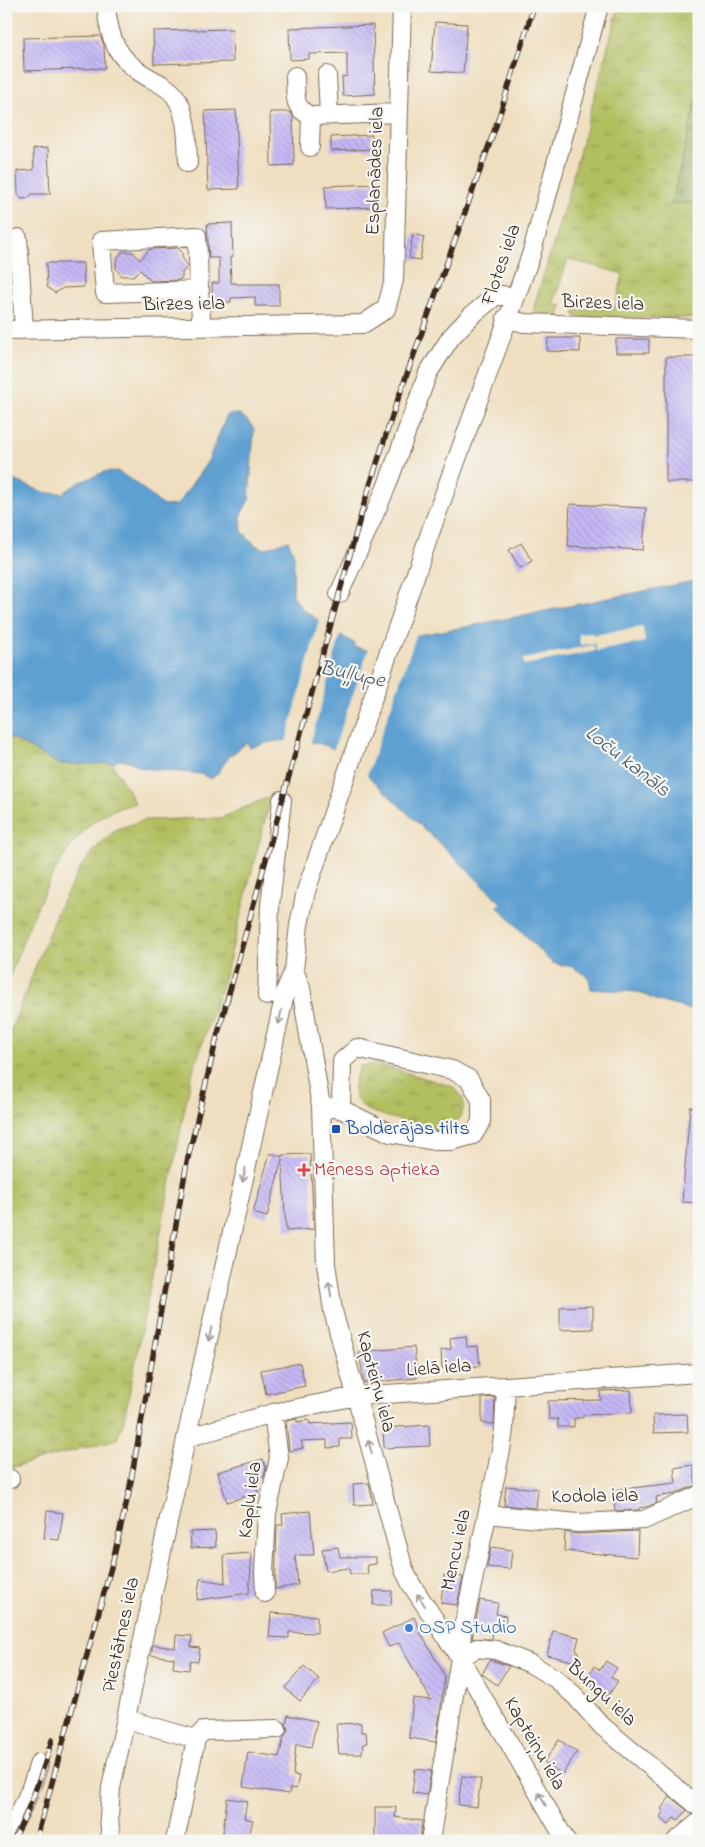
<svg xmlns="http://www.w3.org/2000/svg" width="705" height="1847" viewBox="0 0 705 1847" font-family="'Indie Flower',sans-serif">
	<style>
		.grass { fill: url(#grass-tufts); stroke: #767440 }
		.forest { fill: url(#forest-firs); stroke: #64683a }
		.water { fill: #5fa0d2; stroke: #4d6578 }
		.pier { fill: #efdfc0 }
		.building { fill: url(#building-back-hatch) }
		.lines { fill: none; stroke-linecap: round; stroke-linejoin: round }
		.minor-casing { stroke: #7a6957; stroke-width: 20 }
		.minor { stroke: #fff; stroke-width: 18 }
		.rail-casing { stroke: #3b2a1e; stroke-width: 5.5 }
		.rail { stroke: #f6f6f2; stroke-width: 4; stroke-dasharray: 11; stroke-linecap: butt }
		.oneway { stroke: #a79f9a }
		.transit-dot { fill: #1a4fb4; stroke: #f6f6f2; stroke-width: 2 }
		.health-dot { fill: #e0444e; stroke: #f6f6f2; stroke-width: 2 }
		.shop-dot { fill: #3f7fe0; stroke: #f6f6f2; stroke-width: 2 }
		.labels { text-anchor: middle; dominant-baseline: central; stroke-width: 4.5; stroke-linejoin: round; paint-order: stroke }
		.street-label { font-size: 20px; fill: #3b2a1e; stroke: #f6f6f2 }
		.transit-label { font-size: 20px; fill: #164399; stroke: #f6f6f2; text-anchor: start }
		.health-label { font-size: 20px; fill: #be3a42; stroke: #f6f6f2; text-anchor: start }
		.shop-label { font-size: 20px; fill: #366cbe; stroke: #f6f6f2; text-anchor: start }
		.water-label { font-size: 21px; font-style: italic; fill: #495966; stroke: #f6f6f2 }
	</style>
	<defs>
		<pattern id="grass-tufts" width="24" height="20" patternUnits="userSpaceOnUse" patternTransform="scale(1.25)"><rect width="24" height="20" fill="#b2bf61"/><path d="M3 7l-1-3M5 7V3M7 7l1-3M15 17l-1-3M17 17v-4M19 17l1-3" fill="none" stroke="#929b4f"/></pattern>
		<pattern id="forest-firs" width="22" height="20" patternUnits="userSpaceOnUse" patternTransform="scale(1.25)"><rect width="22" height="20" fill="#8da657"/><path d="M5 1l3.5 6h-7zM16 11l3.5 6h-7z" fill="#748747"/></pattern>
		<pattern id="building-back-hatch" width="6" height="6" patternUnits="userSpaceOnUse" patternTransform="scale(1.25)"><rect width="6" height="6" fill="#c5b8f5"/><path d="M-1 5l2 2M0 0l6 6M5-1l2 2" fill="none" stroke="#aa9ed2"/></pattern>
	</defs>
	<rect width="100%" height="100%" fill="#f6f6f2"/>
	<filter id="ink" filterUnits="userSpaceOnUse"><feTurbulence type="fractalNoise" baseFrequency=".02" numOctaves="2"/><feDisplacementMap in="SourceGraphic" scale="10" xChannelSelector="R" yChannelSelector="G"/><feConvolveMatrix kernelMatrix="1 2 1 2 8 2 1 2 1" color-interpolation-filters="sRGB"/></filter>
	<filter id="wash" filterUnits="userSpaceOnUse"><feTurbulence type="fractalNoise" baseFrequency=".0096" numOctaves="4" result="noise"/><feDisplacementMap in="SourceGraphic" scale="20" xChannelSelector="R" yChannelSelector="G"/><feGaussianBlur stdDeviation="1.12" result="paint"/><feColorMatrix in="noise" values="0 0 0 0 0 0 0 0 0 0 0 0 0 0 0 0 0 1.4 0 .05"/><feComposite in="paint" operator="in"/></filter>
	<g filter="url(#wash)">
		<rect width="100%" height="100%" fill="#efdfc0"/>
		<path class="grass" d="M619 6H699V98H697L671 204 699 203V318L575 317V309L615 308 623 274 568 259 553 305 562 306 559 317 551 318 549 314 534 312V307L565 205Z
			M6 735 59 764 112 763 135 803C125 807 112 809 103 815 55 844 26 935 6 986Z
			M271 796 226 973 191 1077 124 1420 117 1439 6 1469V1043L56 914 80 868 96 848 117 829 145 820 221 818Z
			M377 1064 451 1086C454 1089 458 1091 460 1094 472 1112 452 1130 434 1129 426 1129 375 1113 367 1110 364 1108 358 1102 356 1099 351 1088 356 1076 360 1066Z"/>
		<path class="forest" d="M697 98H699V203L671 204Z"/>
		<path class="water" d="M239 414 247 420 254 429 249 500 241 514 242 531 255 545 265 549 288 540 294 555 293 595 302 609 340 635 354 643 355 647 374 652 382 641 460 628 699 580V1012L655 1000 638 992 591 989 589 978 573 967 552 963 498 907 501 903 487 889C453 856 419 824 385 792 372 780 347 754 332 748 306 737 277 738 250 748L247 742 228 758 217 774 211 779 201 774 142 768 129 761 120 760 112 763 90 764H59L6 735V477L46 493H63L78 483 104 472 117 471 136 483 163 506 177 505 208 461 227 415Z"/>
		<path class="pier" d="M320 617 341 633 310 745 286 742Z
			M643 627 645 642 596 651 594 639V644L580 645 579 634 593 633V635Z
			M417 633 366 778 333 751 369 648 374 649 377 647 382 639Z
			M593 645 595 651 524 665 523 659Z"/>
		<g id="blocks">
			<path class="building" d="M435 22 467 24 463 73 431 71Z
				M373 25 375 94 343 96 342 77 347 76V53L309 54V59L290 60 289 28Z
				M232 29 233 62 154 64 153 31Z
				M100 36 104 45 105 68 24 71 23 38Z
				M236 110 239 189 208 190 205 111Z
				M270 112H290L293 116 294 165 271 166Z
				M372 135 373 149 331 151V137Z
				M48 148 50 194H32L28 198 22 199 18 194 17 171 34 170 33 149Z
				M378 184 379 207 326 209 325 186Z
				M232 223 233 257H230L231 283H236V284H279V306H255V297L231 298V302L218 303V298H212V283H219V258H209L207 224Z
				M413 234 424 237 420 260 409 258Z
				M178 248 182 252V257L187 265 186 269 182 272V278L179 280 151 281 140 270 133 276H122L116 269V260L122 252H133L140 260 150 249Z
				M46 263H83L84 287 63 288 55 293 47 287Z
				M548 338H580V352L547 351Z
				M616 339H649V353H616Z
				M666 357H699V482H666Z
				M570 504 646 508 643 550 568 546Z
				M521 543 532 561 520 568 509 550Z
				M690 1107 699 1108V1203L682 1202Z
				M270 1153 282 1157V1155L310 1154 314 1229 286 1231 282 1159 267 1217 253 1213Z
				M593 1306V1329L560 1330V1307Z
				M466 1336 467 1347 478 1346 480 1366 442 1368 441 1350 451 1349 450 1338Z
				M414 1347 417 1378 364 1383 359 1352Z
				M300 1363 305 1386 266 1394 261 1370Z
				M631 1390 632 1413 583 1415V1418H574V1427H558V1419H549L548 1401 601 1400 600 1391Z
				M495 1397 494 1424 482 1423V1398Z
				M687 1414 688 1432 654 1433 653 1415Z
				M297 1419V1422L309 1420 310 1424 351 1422 352 1439H340V1447L327 1448V1440L301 1441 303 1448 289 1451 286 1421Z
				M429 1425 430 1446 384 1448 383 1428Z
				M263 1459 266 1468 264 1477 254 1480 258 1493 227 1502 218 1472Z
				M693 1465 696 1485 675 1494 656 1497 657 1503 646 1507 639 1508V1510L615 1511 613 1490 676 1483 674 1468Z
				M369 1483 373 1504 354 1505 353 1484Z
				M506 1486 538 1489 536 1508 504 1505Z
				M47 1511 63 1513 59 1540 44 1538Z
				M310 1511 314 1555H295L298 1585 275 1589 277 1525H283L282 1514Z
				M215 1531 216 1547 191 1548 190 1532Z
				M638 1531 637 1557 564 1551 565 1532 578 1534Z
				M338 1547 340 1557H376V1564L367 1565 368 1574H350L349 1568 326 1571 322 1549Z
				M491 1547 512 1550 510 1569 487 1567Z
				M252 1553 249 1593 197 1600 200 1579 225 1583 224 1555Z
				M444 1575 463 1577 457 1605 441 1603Z
				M374 1591H392L391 1605H373Z
				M480 1600 498 1603 496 1614 506 1616 503 1633 493 1631 492 1639H472Z
				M271 1613 317 1616V1633L289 1632V1638L269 1637Z
				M414 1617 421 1632H420L445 1676 436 1742 409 1738 413 1698 431 1700 399 1643 389 1647 382 1633Z
				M553 1631 579 1637 576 1649 580 1657 572 1661 547 1655Z
				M176 1635 192 1636 191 1647 200 1648 198 1662 190 1661 189 1670 173 1668 174 1658 151 1655 153 1645 175 1648Z
				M490 1660 509 1666 497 1685 482 1674Z
				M606 1661 617 1668 611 1677 618 1681 608 1696 585 1681 594 1666 600 1670Z
				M304 1666 319 1679 300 1701 285 1688Z
				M288 1715 317 1721 311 1747 296 1744 293 1775 299 1776 296 1789 290 1788 289 1794 243 1787 248 1752 279 1757 284 1737 288 1729 286 1724Z
				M361 1723V1732H366L367 1743 363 1744 362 1754H339L336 1724Z
				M559 1740 577 1752 562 1774 544 1762Z
				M415 1769 431 1771 427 1795 412 1793Z
				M462 1776 481 1779 477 1807 458 1805Z
				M670 1797 687 1810 678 1821 674 1818 669 1825 660 1817 664 1811 661 1809Z
				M227 1798 247 1801 244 1818 253 1820 248 1840 222 1841Z
				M375 1807H396L395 1817 422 1821 420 1841H375Z"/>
		</g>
	</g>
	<g filter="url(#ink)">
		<use href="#blocks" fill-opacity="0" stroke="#7a6957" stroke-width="1"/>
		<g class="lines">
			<g class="minor-casing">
				<path id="minor" d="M106 6C109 39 117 59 146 76 156 82 168 86 175 96 188 115 187 141 188 163
					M327 75 329 115
					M295 76C296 95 292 108 311 116
					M310 147 311 116 399 113
					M18 238 24 329
					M200 290 105 293 101 241 197 236C199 266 198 296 202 326
					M506 318 524 323 699 329
					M6 330 363 324 386 309 394 280 402 6
					M339 594 386 488 428 373 451 337 471 316 494 297 502 295 513 299
					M267 996 270 905 282 800
					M321 1106 341 1109 342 1061 357 1048 452 1070 469 1079 481 1100V1122L473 1135 451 1141H434L390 1133 341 1109
					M186 1438 273 1413 357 1396 699 1373
					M6 1480 10 1479
					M487 1514 578 1523 644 1520 699 1495
					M265 1593 264 1572 267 1513 279 1458 273 1413
					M460 1658 477 1648 496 1650 531 1664 556 1679 575 1696 602 1726 699 1807
					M126 1719 196 1739
					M6 1835C21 1814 32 1788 39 1763
					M111 1841 109 1817 111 1788C137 1672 160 1555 186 1439 219 1288 253 1139 286 989L294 970
					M175 1841 196 1739 203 1731 277 1729
					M430 1841 460 1658 462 1632 501 1450 504 1429 506 1386
					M566 1841 460 1658 411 1584 404 1570 333 1311 326 1264 321 1106 301 988 294 970 299 925 306 891 430 533 531 255 599 6
					M676 1841 699 1822"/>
			</g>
			<use href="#minor" class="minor"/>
			<g class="rail-casing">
				<path id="rail" d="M13 1841C30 1809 42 1774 52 1740
					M36 1841 113 1560 129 1492 187 1162 217 1037 364 504 393 413 497 123 534 6"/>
			</g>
			<use href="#rail" class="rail"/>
		</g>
		<defs><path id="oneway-shaft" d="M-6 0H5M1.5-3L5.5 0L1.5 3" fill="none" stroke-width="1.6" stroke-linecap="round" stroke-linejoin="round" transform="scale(1.25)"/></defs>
		<g class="oneway">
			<use href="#oneway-shaft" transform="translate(280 1017) rotate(102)"/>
			<use href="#oneway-shaft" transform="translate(244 1175) rotate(102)"/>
			<use href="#oneway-shaft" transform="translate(330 1289) rotate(-99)"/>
			<use href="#oneway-shaft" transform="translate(210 1334) rotate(103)"/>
			<use href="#oneway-shaft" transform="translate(370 1447) rotate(-105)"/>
			<use href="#oneway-shaft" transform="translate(421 1600) rotate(-123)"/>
			<use href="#oneway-shaft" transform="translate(542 1799) rotate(-120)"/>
		</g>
	</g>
	<rect class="transit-dot" x="331" y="1124" width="10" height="10" rx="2.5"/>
	<path class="health-dot" d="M301.5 1162.5h5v5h5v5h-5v5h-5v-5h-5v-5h5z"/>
	<circle class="shop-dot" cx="409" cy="1628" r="5"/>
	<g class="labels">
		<g class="street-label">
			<text transform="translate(376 171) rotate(-88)">Esplanādes iela</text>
			<text transform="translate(502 265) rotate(-71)">Flotes iela</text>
			<text transform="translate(603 304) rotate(2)">Birzes iela</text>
			<text transform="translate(184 305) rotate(-1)">Birzes iela</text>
			<text transform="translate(439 1369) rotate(-4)">Lielā iela</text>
			<text transform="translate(375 1382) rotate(75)">Kapteiņu iela</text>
			<text transform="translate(595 1497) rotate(-1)">Kodola iela</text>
			<text transform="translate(251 1500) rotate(-82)">Kapļu iela</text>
			<text transform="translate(457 1550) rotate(-78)">Mencu iela</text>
			<text transform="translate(122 1635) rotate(-78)">Piestātnes iela</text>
			<text transform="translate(601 1694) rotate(43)">Bungu iela</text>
			<text transform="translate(534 1744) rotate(60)">Kapteiņu iela</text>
		</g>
		<g class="transit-label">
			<text x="346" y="1129">Bolderājas tilts</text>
		</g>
		<g class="health-label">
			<text x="314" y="1170">Mēness aptieka</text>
		</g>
		<g class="shop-label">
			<text x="419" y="1628">OSP Studio</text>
		</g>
		<g class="water-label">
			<text transform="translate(352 675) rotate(12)">Buļļupe</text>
			<text transform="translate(627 762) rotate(38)">Loču kanāls</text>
		</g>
	</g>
	<rect width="705" height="1847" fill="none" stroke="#f6f6f2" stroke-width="25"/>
</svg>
